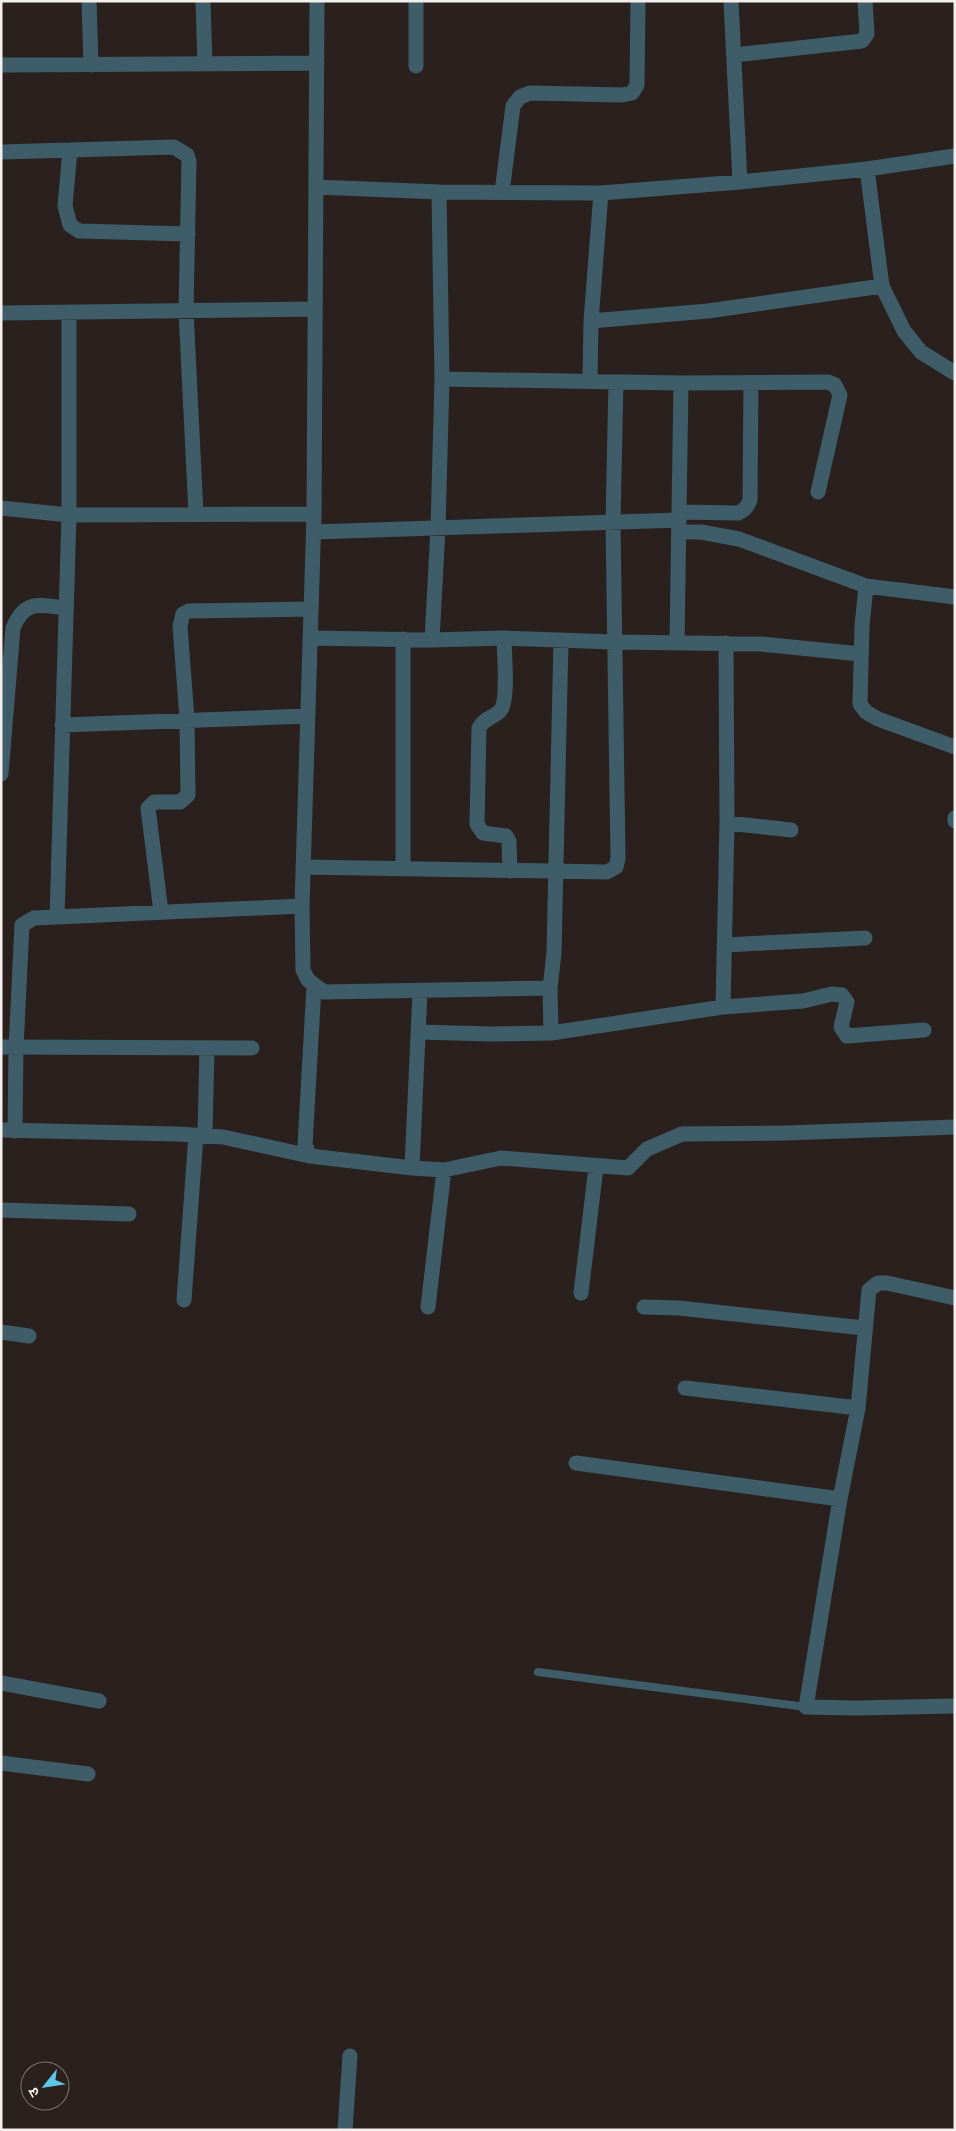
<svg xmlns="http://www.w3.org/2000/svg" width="956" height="2131" viewBox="0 0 956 2131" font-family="'Nunito Sans','Noto Sans Devanagari',sans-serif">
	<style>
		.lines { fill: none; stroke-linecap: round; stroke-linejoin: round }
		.service { stroke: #3f5d68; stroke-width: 8 }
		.minor { stroke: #3f5d68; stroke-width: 15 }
	</style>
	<rect width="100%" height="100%" fill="#2a211f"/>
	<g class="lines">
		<path class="service" d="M538 1672 806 1707"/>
		<path class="minor" d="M89 1 91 65
			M203 1 205 64
			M317 1 314 514 302 906 303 970 308 980 324 992 550 988 551 1033
			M416 1V66
			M731 1 740 182
			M734 55 862 41 867 34 865 1
			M1 65 317 63
			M70 150 65 206 70 225 79 231 188 234
			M1 152 174 147 187 155 189 161 186 311 196 514
			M867 169 882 286 904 331 921 352 955 373
			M316 187 439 192 601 193 740 182 867 169 955 156
			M502 192 513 106 520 97 530 93 622 95 632 93 637 85 638 1
			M1 313 315 309
			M591 321 708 311 882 286
			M442 379 681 383 677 643
			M590 381 591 321 601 193
			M681 383 828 382 835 385 840 395 818 492
			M1 508 69 515 314 514
			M679 512 738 513C745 510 747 507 750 500L751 383
			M314 532 679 520
			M679 532H701L739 539 866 586 955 597
			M866 586 862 626 860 704 866 712 878 719 955 747
			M310 638 432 640 504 638 614 642 761 644 861 654
			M504 638C504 653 509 701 500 711 493 718 484 718 479 728L477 824 483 833 506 836 509 841 510 871
			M403 639V869
			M432 640 438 528 442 379 439 192
			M726 643 727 823 791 830
			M62 725 308 716
			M1 774 13 628C25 599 39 605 66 608
			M955 818V821
			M303 867 607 872 616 867 618 858 613 522 616 382
			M161 912 148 808 154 802H180L188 795 187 719 180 626 183 614 189 611 311 609
			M57 917 69 515V312
			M724 945 865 938
			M550 988 554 953 561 640
			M723 1007 727 823
			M418 1032 492 1034 551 1033 723 1007 803 1001 832 994 842 995 847 1002 841 1027 847 1036 924 1030
			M1 1047 252 1048
			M1 1130 177 1134 223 1137 310 1156 412 1168 444 1170 501 1158 628 1168 647 1149 682 1134 786 1133 955 1127
			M15 1131 16 1048 22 925 34 918 302 906
			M205 1135 207 1048
			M310 1156 305 1145 314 986
			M412 1168 420 991
			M1 1210 129 1214
			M581 1293 596 1167
			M955 1298 887 1283H878L869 1290 858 1408 840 1499 806 1707 856 1708 955 1706
			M184 1300 196 1135
			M428 1307 444 1170
			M644 1307 679 1308 864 1328
			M1 1332 29 1336
			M685 1388 858 1408
			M576 1463 840 1499
			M1 1683 99 1701
			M1 1763 88 1774
			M345 2130 350 2056"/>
	</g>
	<rect width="956" height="2131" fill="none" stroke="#f4eeec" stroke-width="5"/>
	<g transform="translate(45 2086) rotate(240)"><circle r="24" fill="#2a211f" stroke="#7b7371"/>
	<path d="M0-4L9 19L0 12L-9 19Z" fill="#5dc7e8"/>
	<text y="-8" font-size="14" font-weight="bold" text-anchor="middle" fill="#f4eeec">उ</text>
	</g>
</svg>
